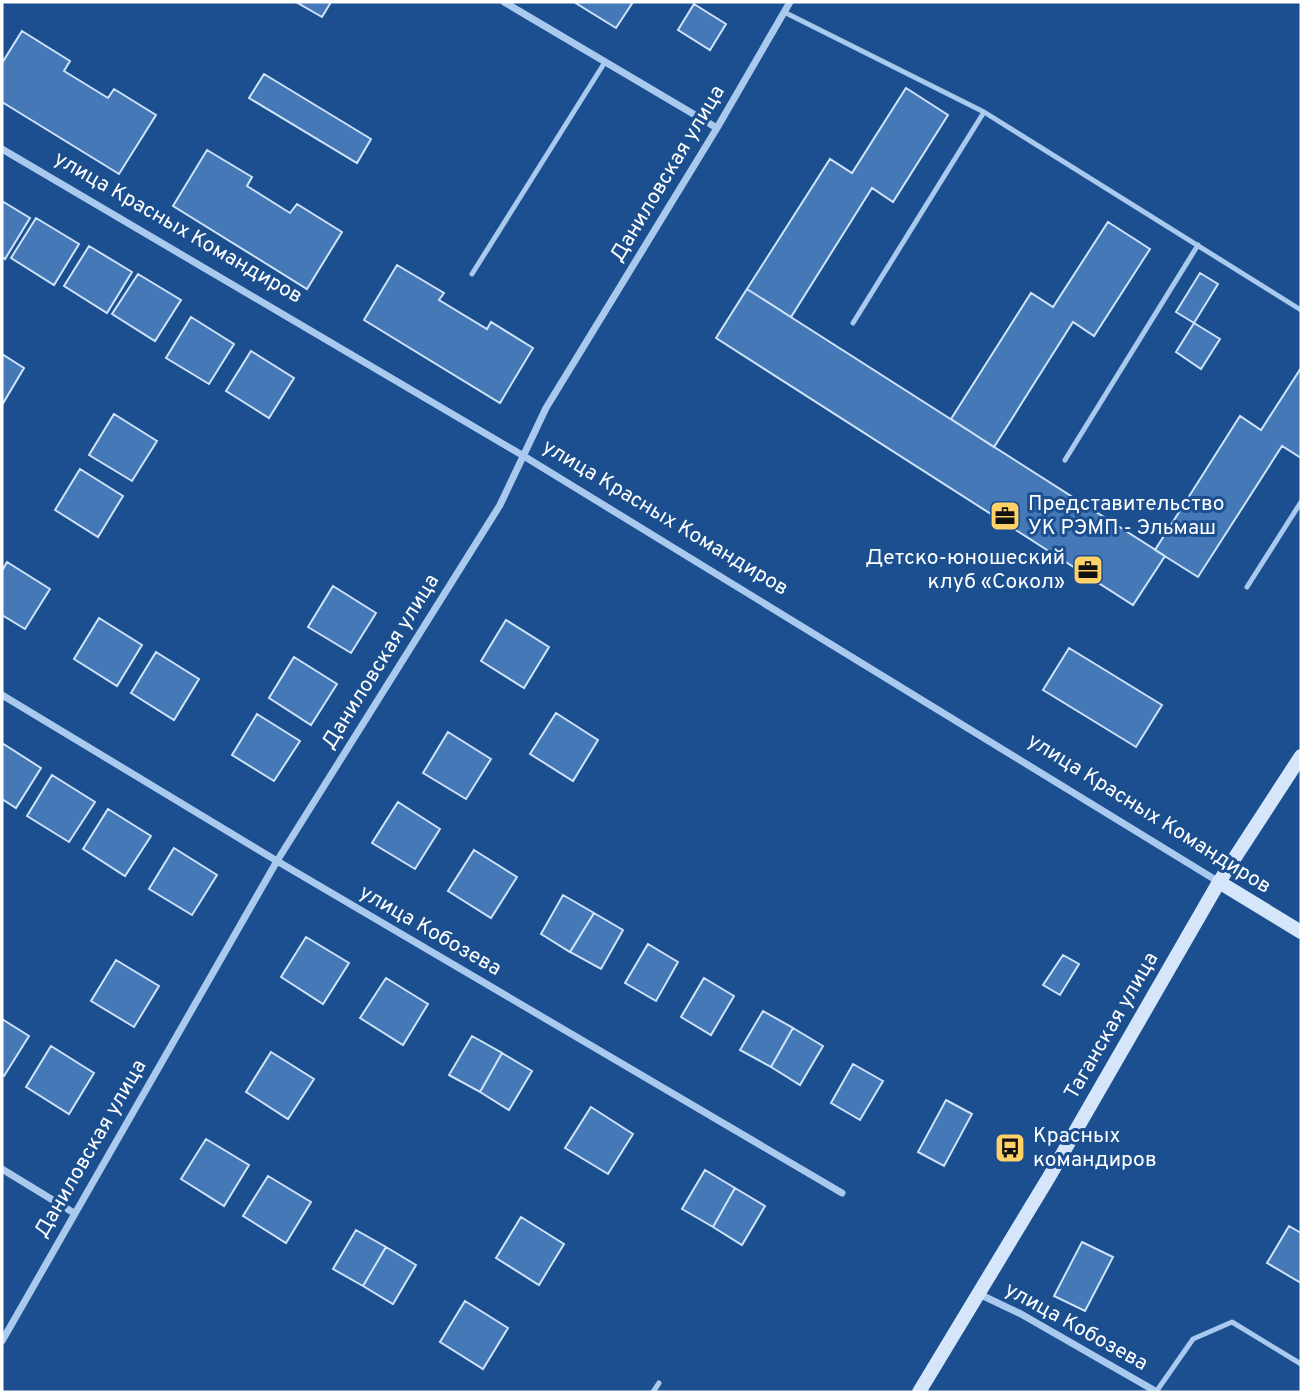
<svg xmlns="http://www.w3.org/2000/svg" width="1303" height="1394" viewBox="0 0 1303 1394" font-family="Overpass,sans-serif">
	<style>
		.building { fill: #4478b7; stroke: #cfe3fa; stroke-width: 2 }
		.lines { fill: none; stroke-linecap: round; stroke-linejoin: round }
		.lane { stroke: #a9c9ee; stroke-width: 5 }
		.street { stroke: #a9c9ee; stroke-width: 7 }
		.secondary { stroke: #d6e6fa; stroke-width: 14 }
		.labels { text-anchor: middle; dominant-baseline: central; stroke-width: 6; stroke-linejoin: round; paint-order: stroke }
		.street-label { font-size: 21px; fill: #fff; stroke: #1b4f8f }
		.poi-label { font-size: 21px; fill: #fff; stroke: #1b4f8f; text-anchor: start }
	</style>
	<rect width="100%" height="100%" fill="#1b4f8f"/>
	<path class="building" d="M296 2H331L322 17Z
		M574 2H633L616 28Z
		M694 4 726 24 710 50 678 30Z
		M22 31 70 61 64 71 108 98 114 89 156 115 119 174 2 102V63Z
		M264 74 371 139 357 163 249 98Z
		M906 88 948 115 893 202 872 188 791 317 747 289 830 159 852 173Z
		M207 150 252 177 247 186 290 213 297 204 342 232 307 289 173 206Z
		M2 201 30 218 5 259 2 257Z
		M36 218 79 244 54 285 11 258Z
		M1108 222 1150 249 1094 336 1073 322 994 447 951 419 1031 293 1053 307Z
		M89 246 132 272 107 313 64 286Z
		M397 265 444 293 439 300 487 329 491 322 533 348 500 403 364 320Z
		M1200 273 1218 284 1194 323 1176 312Z
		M138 274 181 300 155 341 112 314Z
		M747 289 1165 556 1133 605 716 338Z
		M191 317 234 344 209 384 166 358Z
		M1194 323 1220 339 1201 369 1176 352Z
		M251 351 294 378 269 418 226 391Z
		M2 354 24 368 2 405Z
		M1301 368V458L1282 446 1198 577 1155 550 1240 416 1261 430Z
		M114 414 157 441 132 481 89 455Z
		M80 469 123 496 98 537 55 510Z
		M7 562 50 589 25 629 2 615V571Z
		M333 586 376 613 351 653 308 627Z
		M99 618 142 645 117 686 74 659Z
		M506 620 549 647 524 688 481 661Z
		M1069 648 1162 705 1136 747 1043 690Z
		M156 652 199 679 174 720 131 693Z
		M294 657 337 684 311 725 269 698Z
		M556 713 598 740 573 781 530 754Z
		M257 714 300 741 274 781 232 755Z
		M448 732 491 759 466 799 423 773Z
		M2 743 41 768 16 808 2 799Z
		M52 775 95 802 69 842 27 816Z
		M398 802 440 829 415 869 372 843Z
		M108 809 151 836 125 876 83 849Z
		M174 848 217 875 192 915 149 889Z
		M474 850 517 877 491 918 448 891Z
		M563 895 594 913 570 952 541 934Z
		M594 913 623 930 601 969 570 952Z
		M306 937 349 963 323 1004 281 977Z
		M648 944 678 962 656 1001 625 983Z
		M1063 955 1079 964 1060 995 1043 985Z
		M116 960 159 986 134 1027 91 1001Z
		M386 978 428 1004 403 1045 360 1018Z
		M704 978 734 996 711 1035 681 1017Z
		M763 1011 793 1028 771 1067 740 1050Z
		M2 1019 29 1036 4 1076 2 1075Z
		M793 1028 823 1046 800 1085 771 1067Z
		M472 1036 502 1053 480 1092 449 1075Z
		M51 1046 94 1073 69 1114 26 1087Z
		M271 1052 314 1079 288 1119 246 1092Z
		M502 1053 532 1071 509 1110 480 1092Z
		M853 1064 883 1081 860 1120 831 1103Z
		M946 1100 972 1114 944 1166 918 1152Z
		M591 1107 633 1134 608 1174 565 1148Z
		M206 1139 249 1165 224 1206 181 1179Z
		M705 1170 735 1188 713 1227 682 1209Z
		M268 1176 311 1202 286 1243 243 1216Z
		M735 1188 765 1206 742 1245 713 1227Z
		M521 1217 564 1244 539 1285 496 1258Z
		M1289 1226 1301 1233V1283L1267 1263Z
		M356 1230 386 1247 363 1286 333 1269Z
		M1082 1242 1113 1257 1085 1311 1054 1296Z
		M386 1247 416 1265 393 1304 363 1286Z
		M465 1301 508 1328 483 1369 440 1342Z"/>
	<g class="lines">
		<path class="lane" d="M784 12 984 112 1301 310
			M472 274 605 62
			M853 323 984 112
			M1065 460 1198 245
			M1247 587 1301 502
			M653 1392 659 1383
			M1156 1392 1193 1339 1232 1322 1301 1364"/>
		<path class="street" d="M504 2 717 128
			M2 149 522 455 1219 882
			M2 695 277 861 842 1193
			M2 1169 74 1213
			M979 1294 1021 1314 1157 1392
			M2 1341 277 861 500 505 546 408 717 128 790 2"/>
		<path class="secondary" d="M1219 882 1301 932
			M919 1392 1049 1177 1219 882 1301 756"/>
	</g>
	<defs>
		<g id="office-square" transform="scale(1.575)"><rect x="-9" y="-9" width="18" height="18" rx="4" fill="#ffd166" stroke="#1b4f8f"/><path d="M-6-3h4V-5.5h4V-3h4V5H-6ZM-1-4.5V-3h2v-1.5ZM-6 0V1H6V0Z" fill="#111"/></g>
		<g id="bus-square" transform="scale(1.575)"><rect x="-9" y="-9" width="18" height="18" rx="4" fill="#ffd166" stroke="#1b4f8f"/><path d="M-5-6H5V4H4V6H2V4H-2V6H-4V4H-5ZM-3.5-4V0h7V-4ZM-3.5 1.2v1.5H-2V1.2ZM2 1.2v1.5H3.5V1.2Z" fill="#111"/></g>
	</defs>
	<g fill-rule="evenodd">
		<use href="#office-square" x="1005" y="516"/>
		<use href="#office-square" x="1088" y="570"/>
		<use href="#bus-square" x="1010" y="1148"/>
	</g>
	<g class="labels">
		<g class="street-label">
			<text transform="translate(668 174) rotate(-59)">Даниловская улица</text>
			<text transform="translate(178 228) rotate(30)">улица Красных Командиров</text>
			<text transform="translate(665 518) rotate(31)">улица Красных Командиров</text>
			<text transform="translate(381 662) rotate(-58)">Даниловская улица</text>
			<text transform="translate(1149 814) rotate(32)">улица Красных Командиров</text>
			<text transform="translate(430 931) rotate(30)">улица Кобозева</text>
			<text transform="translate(1112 1026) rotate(-60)">Таганская улица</text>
			<text transform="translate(91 1149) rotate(-60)">Даниловская улица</text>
			<text transform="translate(1076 1327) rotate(29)">улица Кобозева</text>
		</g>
		<g class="poi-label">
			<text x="1028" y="504">Представительство<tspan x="1028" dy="24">УК РЭМП - Эльмаш</tspan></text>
			<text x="1065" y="558" text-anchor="end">Детско-юношеский<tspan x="1065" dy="24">клуб «Сокол»</tspan></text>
			<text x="1033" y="1136">Красных<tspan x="1033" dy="24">командиров</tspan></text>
		</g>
	</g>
	<rect width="1303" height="1394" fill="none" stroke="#ffffff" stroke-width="7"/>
</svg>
